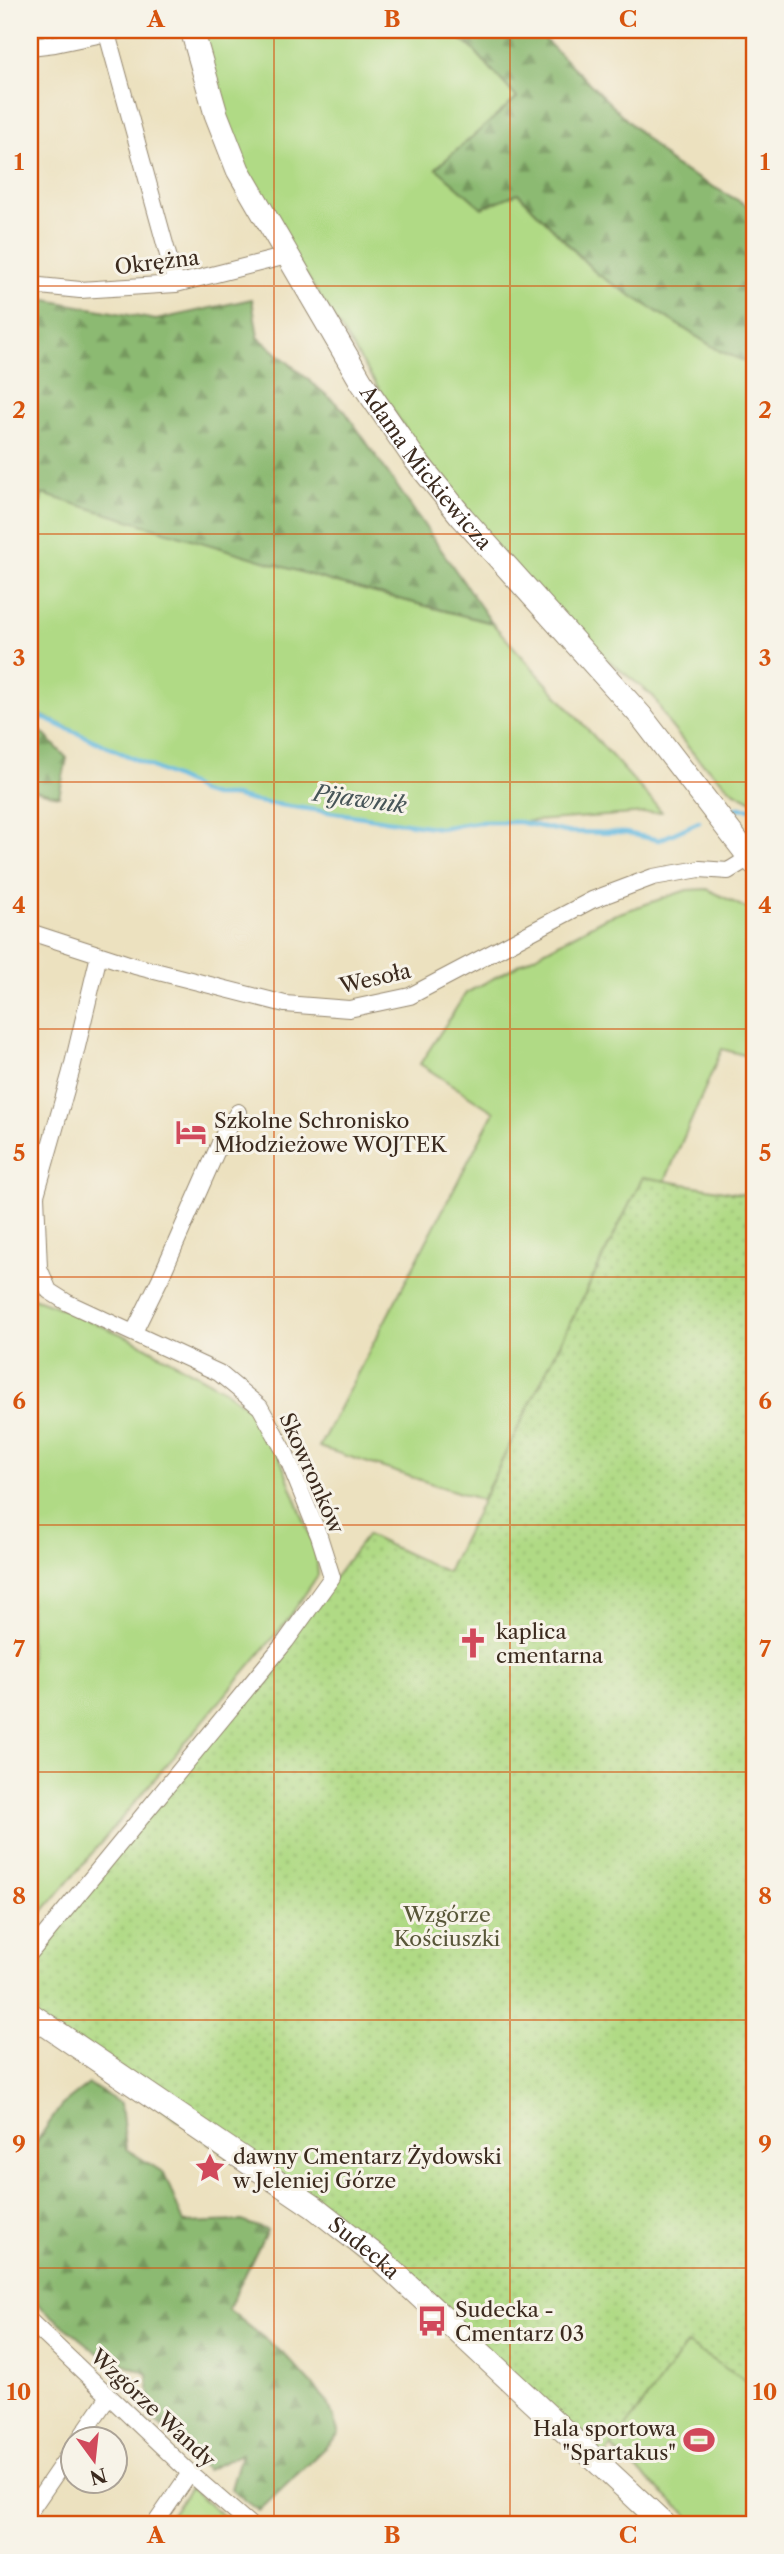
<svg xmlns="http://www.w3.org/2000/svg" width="784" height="2554" viewBox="0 0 784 2554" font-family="'Libre Caslon Text',serif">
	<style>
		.green { fill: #b0da85; stroke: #768252; stroke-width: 2 }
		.forest { fill: url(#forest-firs); stroke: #647248; stroke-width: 2 }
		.park { fill: url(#park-dots); stroke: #768252; stroke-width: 2 }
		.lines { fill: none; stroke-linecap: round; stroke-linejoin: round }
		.stream { stroke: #64bae1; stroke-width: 4.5 }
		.street-casing { stroke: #94866e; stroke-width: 18 }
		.secondary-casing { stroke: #94866e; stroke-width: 25 }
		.street { stroke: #fff; stroke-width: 16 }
		.secondary { stroke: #fff; stroke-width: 23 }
		.grid { fill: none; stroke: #d7540e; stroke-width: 2; stroke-opacity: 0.55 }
		.labels { text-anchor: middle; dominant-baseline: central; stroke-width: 6; stroke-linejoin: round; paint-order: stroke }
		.street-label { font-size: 21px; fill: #3b2a1e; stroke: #f7f3e8 }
		.poi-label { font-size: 21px; fill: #3b2a1e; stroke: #f7f3e8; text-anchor: start }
		.park-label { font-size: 21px; fill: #585638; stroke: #f7f3e8 }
		.water-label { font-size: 23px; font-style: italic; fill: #475558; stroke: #f7f3e8 }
		.neatline { fill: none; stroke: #d7540e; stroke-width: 2.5 }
		.grid-label { font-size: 23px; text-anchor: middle; font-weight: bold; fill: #d7540e }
	</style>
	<defs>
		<pattern id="forest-firs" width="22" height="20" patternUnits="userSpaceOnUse" patternTransform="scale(1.75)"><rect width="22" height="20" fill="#8cba72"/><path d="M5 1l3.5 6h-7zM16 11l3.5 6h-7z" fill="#74975d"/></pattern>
		<pattern id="park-dots" width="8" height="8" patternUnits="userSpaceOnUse" patternTransform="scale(1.75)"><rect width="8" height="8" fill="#b0da85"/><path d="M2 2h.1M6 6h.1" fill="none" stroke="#98bb72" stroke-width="1.8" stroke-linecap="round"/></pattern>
	</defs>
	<rect width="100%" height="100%" fill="#f7f3e8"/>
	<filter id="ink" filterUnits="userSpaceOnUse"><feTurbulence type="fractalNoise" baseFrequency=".0143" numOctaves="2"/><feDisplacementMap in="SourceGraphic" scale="14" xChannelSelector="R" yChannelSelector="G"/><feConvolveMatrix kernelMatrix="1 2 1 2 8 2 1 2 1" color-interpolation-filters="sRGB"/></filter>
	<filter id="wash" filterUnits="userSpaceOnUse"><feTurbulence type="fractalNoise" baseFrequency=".00686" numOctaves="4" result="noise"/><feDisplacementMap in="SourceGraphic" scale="28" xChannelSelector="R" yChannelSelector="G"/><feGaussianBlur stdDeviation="1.57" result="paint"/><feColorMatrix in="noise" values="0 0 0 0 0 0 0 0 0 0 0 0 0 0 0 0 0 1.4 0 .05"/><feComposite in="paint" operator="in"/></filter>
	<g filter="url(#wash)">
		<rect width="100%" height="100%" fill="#ece1bf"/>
		<path class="green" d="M192 30H450L474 50 517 98 437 169 517 192 597 274 720 351 754 365V802L733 791 697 758 669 724 654 697 539 605 462 517 238 170Z
			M41 493 337 583 492 623 662 812 519 822H478L440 828 253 801C230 795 208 798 189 784L30 710V577Z
			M707 889 754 912V1058L722 1049 665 1181 643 1177 482 1500 319 1447 494 1112 420 1064 466 993 605 918 687 890Z
			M30 1297 63 1309 132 1339 221 1388 256 1414 279 1456 316 1551 318 1575 284 1625 30 1927Z
			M687 2344 754 2386V2524H698L611 2447Z
			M190 2488 233 2524H165Z"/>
		<path class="forest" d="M450 30H535L673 165 754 209V365L720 351 597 274 518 193 482 208 436 168 517 98 474 50Z
			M30 297 156 320 252 299 258 337 344 410 492 623 337 583 42 494 30 577Z
			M30 720 67 758 59 796 30 789Z
			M89 2084 121 2104 126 2149 164 2173 184 2223 242 2221 267 2230 228 2309 285 2355 328 2402 339 2434 259 2511 231 2489 241 2454 206 2470 151 2417 148 2374 96 2352 30 2298V2151L61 2106Z"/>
		<path class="park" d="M643 1177 754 1196V2386L687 2344 599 2464 407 2285 30 2014V1953L286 1641 367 1535 447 1572Z"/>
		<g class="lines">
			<path class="stream" d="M30 712 146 764 189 784 200 792 214 796H234L253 801 440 828 478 822H519L566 832 625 833 659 840 699 822
				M725 811 739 808 754 809"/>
		</g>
	</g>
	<g filter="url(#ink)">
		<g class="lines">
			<g class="street-casing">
				<path id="street" d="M106 30 176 284
					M30 47 55 44 122 30
					M30 285 80 290 176 284 287 256
					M30 932 135 966 285 1004 349 1009 410 996 592 900 653 877 700 869 728 871 741 863 745 853
					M134 1332 160 1279 224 1134 238 1112
					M30 1953 286 1641 332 1577 319 1536 285 1452 260 1407 219 1373 68 1303 49 1291 39 1268 36 1195 71 1072 99 955
					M30 2321 190 2473 249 2524
					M80 2438 109 2396
					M30 2511 74 2447
					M155 2524 190 2473"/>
			</g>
			<g class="secondary-casing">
				<g id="secondary">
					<path id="s1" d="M192 30 216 114 238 170 361 381 414 458 462 517 641 716 754 863"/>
					<path id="s2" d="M30 2014 314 2207 380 2259 664 2524"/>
				</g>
			</g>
			<use href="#street" class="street"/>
			<use href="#secondary" class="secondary"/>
		</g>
	</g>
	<path class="grid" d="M274 30V2524M510 30V2524M30 286H754M30 534H754M30 782H754M30 1029H754M30 1277H754M30 1525H754M30 1772H754M30 2020H754M30 2268H754"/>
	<defs>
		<g id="hotel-bare" transform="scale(2.415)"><path d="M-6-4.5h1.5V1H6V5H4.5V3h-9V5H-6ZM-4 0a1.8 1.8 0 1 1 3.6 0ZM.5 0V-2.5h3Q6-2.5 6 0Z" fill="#d1495b" stroke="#f7f3e8" stroke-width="2.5" paint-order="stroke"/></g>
		<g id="church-bare" transform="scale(2.415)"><path d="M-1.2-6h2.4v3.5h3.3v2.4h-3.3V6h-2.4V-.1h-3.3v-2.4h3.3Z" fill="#d1495b" stroke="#f7f3e8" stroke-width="2.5" paint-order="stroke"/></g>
		<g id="sight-bare" transform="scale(2.415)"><path d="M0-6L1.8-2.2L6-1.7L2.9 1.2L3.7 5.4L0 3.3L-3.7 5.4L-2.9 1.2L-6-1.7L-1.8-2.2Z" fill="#d1495b" stroke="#f7f3e8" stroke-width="2.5" paint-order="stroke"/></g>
		<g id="bus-bare" transform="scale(2.415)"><path d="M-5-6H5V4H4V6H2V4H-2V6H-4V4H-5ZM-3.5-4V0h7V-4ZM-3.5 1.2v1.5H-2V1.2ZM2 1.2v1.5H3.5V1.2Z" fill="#d1495b" stroke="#f7f3e8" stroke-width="2.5" paint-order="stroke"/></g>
		<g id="stadium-bare" transform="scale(2.415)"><path d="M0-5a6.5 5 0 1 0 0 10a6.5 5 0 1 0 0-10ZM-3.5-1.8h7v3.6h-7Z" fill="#d1495b" stroke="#f7f3e8" stroke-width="2.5" paint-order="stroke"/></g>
	</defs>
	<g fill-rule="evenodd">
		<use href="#hotel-bare" x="191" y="1132"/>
		<use href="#church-bare" x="473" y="1643"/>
		<use href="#sight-bare" x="210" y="2168"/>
		<use href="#bus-bare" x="432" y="2321"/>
		<use href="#stadium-bare" x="699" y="2440"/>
	</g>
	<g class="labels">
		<g class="street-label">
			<text transform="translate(157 262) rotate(-7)">Okrężna</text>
			<text stroke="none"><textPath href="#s1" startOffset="500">Adama Mickiewicza</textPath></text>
			<text transform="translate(375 978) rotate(-13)">Wesoła</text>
			<text transform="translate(312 1473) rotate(66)">Skowronków</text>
			<text stroke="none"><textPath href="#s2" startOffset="408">Sudecka</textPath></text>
			<text transform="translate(153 2408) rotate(43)">Wzgórze Wandy</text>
		</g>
		<g class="poi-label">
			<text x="214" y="1120">Szkolne Schronisko<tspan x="214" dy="24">Młodzieżowe WOJTEK</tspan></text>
			<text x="496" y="1631">kaplica<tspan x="496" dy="24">cmentarna</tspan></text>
			<text x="233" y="2156">dawny Cmentarz Żydowski<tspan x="233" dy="24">w Jeleniej Górze</tspan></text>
			<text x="455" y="2309">Sudecka -<tspan x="455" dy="24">Cmentarz 03</tspan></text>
			<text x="676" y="2428" text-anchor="end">Hala sportowa<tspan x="676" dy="24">"Spartakus"</tspan></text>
		</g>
		<g class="park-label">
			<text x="447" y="1914">Wzgórze<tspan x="447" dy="24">Kościuszki</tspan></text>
		</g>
		<g class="water-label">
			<text transform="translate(360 799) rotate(8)">Pijawnik</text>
		</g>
	</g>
	<rect width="784" height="2554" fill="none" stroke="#f7f3e8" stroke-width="77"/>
	<g transform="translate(94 2460) rotate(165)"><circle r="33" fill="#f7f3e8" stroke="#aca397" stroke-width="2"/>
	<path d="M0-5L12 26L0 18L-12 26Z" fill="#d1495b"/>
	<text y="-10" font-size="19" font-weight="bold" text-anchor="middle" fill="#3b2a1e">N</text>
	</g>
	<rect x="38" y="38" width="708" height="2478" class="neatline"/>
	<g class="grid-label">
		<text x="156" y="27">A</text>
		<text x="392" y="27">B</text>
		<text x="628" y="27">C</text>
		<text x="19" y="170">1</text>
		<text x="765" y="170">1</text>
		<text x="19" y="418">2</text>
		<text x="765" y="418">2</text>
		<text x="19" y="666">3</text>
		<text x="765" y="666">3</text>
		<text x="19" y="913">4</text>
		<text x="765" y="913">4</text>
		<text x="19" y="1161">5</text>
		<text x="765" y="1161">5</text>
		<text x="19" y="1409">6</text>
		<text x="765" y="1409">6</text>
		<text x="19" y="1657">7</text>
		<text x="765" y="1657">7</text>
		<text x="19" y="1904">8</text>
		<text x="765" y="1904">8</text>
		<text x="19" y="2152">9</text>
		<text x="765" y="2152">9</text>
		<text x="19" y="2400">10</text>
		<text x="765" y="2400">10</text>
		<text x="156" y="2543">A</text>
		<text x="392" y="2543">B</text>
		<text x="628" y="2543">C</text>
	</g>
</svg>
